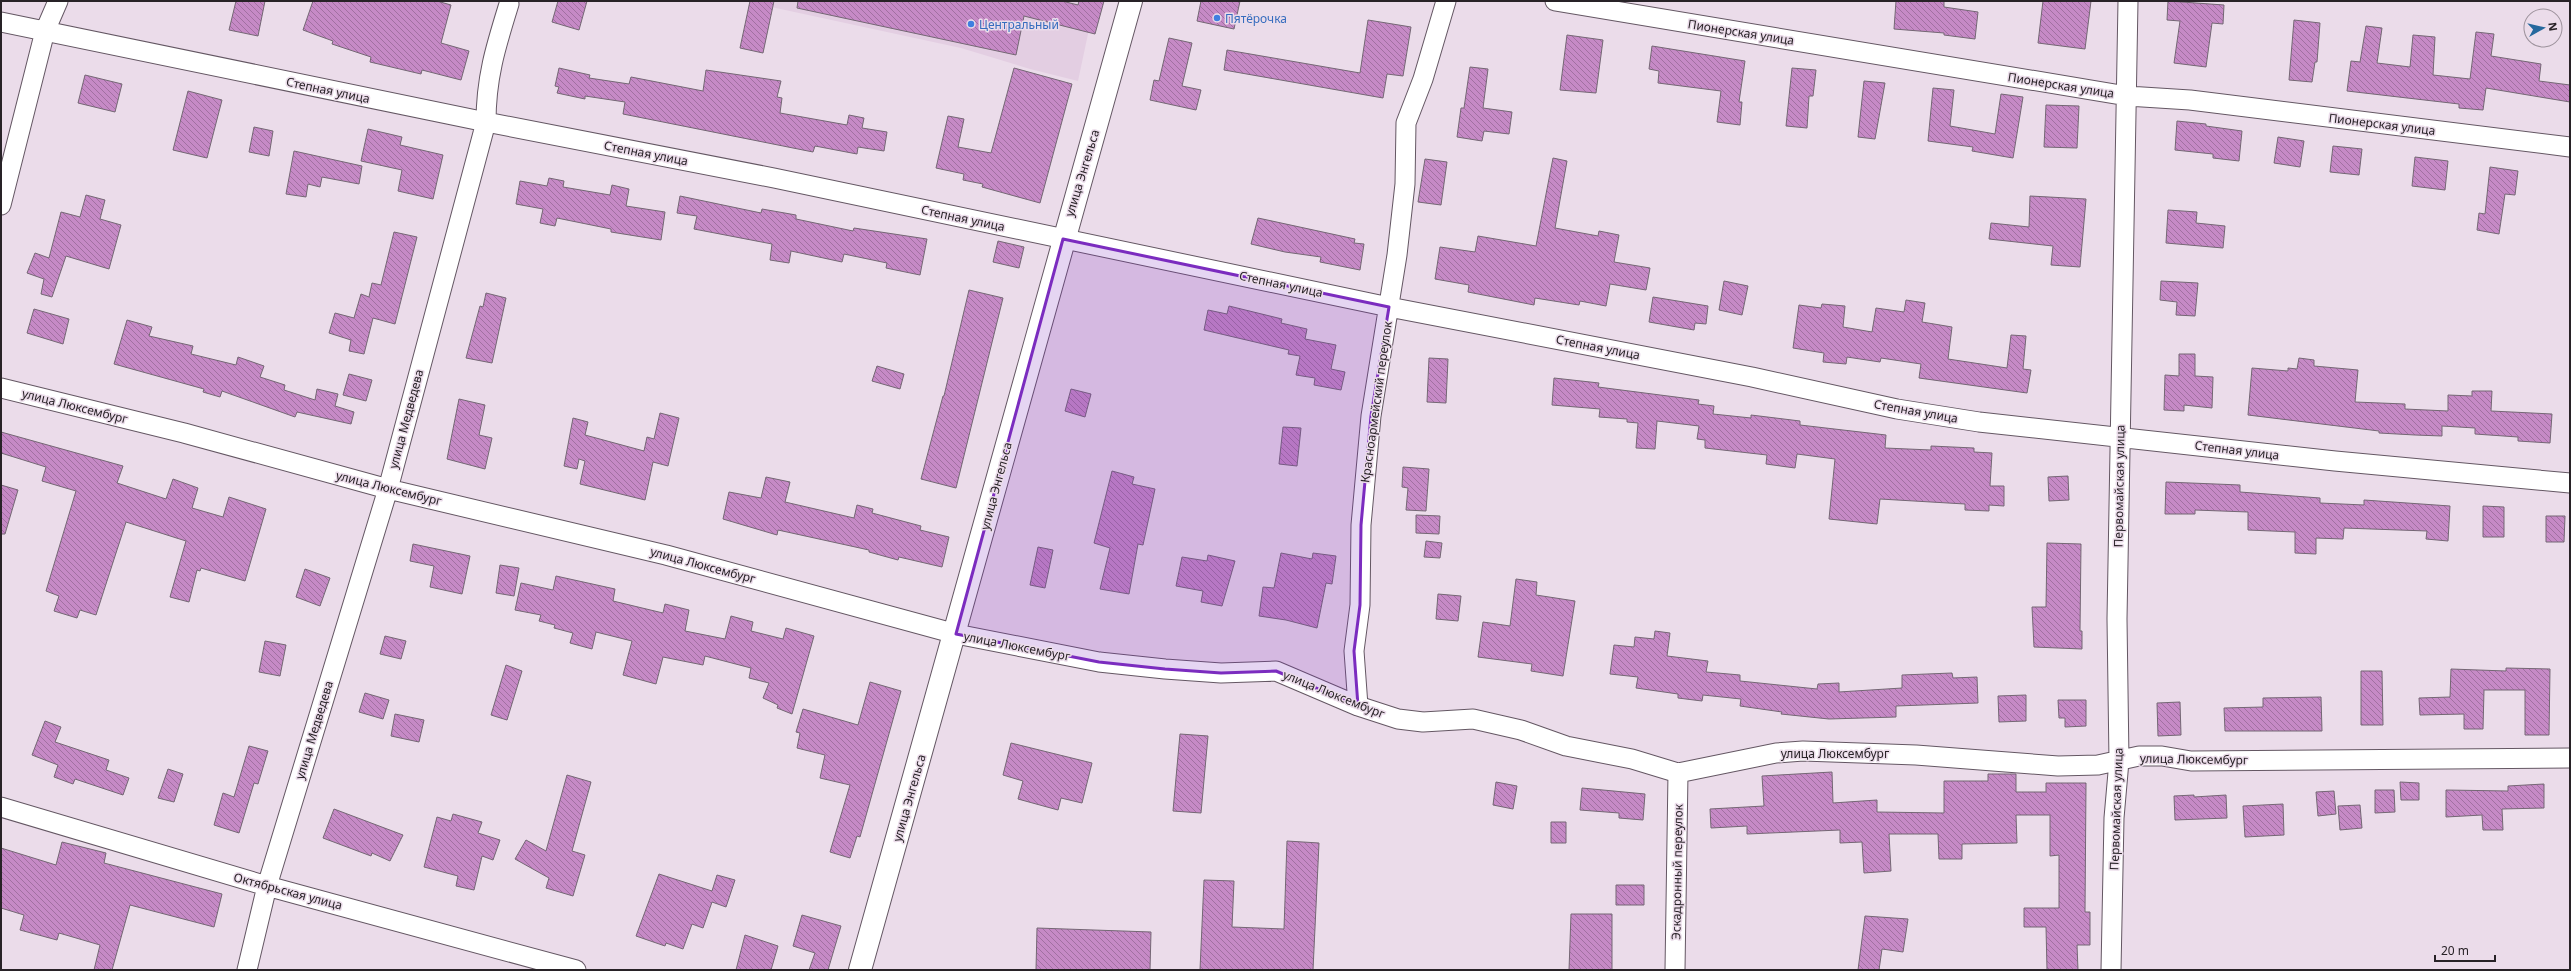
<svg xmlns="http://www.w3.org/2000/svg" width="2571" height="971" viewBox="0 0 2571 971" font-family="'Noto Sans',sans-serif">
	<style>
		.built { fill: #e3cee2 }
		.building { fill: url(#building-back-hatch); stroke: #746774 }
		.lines { fill: none; stroke-linecap: round; stroke-linejoin: round }
		.street-casing { stroke: #645763; stroke-width: 21 }
		.secondary-casing { stroke: #645763; stroke-width: 24 }
		.street { stroke: #fff; stroke-width: 19 }
		.secondary { stroke: #fff; stroke-width: 22 }
		.marked { fill: #7b2cbf; fill-opacity: 0.2; stroke: #7b2cbf; stroke-width: 3; stroke-linejoin: round }
		.shop-dot { fill: #3f7fe0; stroke: #ebdcea; stroke-width: 1.5 }
		.labels { text-anchor: middle; dominant-baseline: central; stroke-width: 3; stroke-linejoin: round; paint-order: stroke }
		.shop-label { font-size: 12px; fill: #366cbe; stroke: #ebdcea; text-anchor: start }
		.street-label { font-size: 12px; fill: #282227; stroke: #ebdcea }
	</style>
	<defs>
		<pattern id="building-back-hatch" width="6" height="6" patternUnits="userSpaceOnUse"><rect width="6" height="6" fill="#c68ac6"/><path d="M-1 5l2 2M0 0l6 6M5-1l2 2" fill="none" stroke="#a170a1"/></pattern>
	</defs>
	<rect width="100%" height="100%" fill="#ebdcea"/>
	<path class="built" d="M743 1H1095L1078 81 1030 69 961 48Z"/>
	<path class="building" d="M236 1H265L258 36 229 30Z
		M313 1H437L451 5 441 43 469 51 461 80 422 70 421 74 370 62 371 57 332 44 333 41 303 30Z
		M558 1H587L579 30 552 22Z
		M750 1H774L763 53 740 48Z
		M798 1H1062L1078 5 1079 1H1104L1095 34 1024 16 1016 55 797 8Z
		M1201 1H1240L1234 29 1197 21Z
		M1896 1H1944V7L1978 12 1975 39 1944 35V33L1894 29Z
		M2043 1H2091L2085 49 2038 43Z
		M2168 1 2224 5 2223 24 2212 23 2206 67 2174 63 2180 21 2167 20Z
		M1368 20 1411 27 1403 76 1387 74 1383 98 1224 70 1227 50 1360 73Z
		M2294 20 2320 23 2317 62H2315L2312 82 2289 80Z
		M2366 26 2382 28 2377 63 2410 67 2413 35 2435 37 2433 75 2470 79 2476 32 2494 34 2491 56 2541 64 2539 81 2570 85V102L2486 88 2483 110 2459 108V104L2347 91 2351 61 2360 62Z
		M1567 35 1603 40 1596 93 1560 90Z
		M1169 38 1192 43 1182 86 1201 90 1196 110 1150 100 1154 80 1159 81Z
		M1652 46 1745 61 1739 102H1742L1740 125 1717 122 1721 91 1658 83 1659 71 1649 69Z
		M1470 67 1488 69 1483 108 1512 112 1509 134 1484 131 1482 141 1457 137 1461 108H1464Z
		M559 68 590 75 589 78 629 84 631 77 703 91 706 70 781 81 777 97 782 98 780 113 847 125 849 115 864 118 862 128 887 132 884 151 858 147 857 154 815 146 813 152 623 114 625 102 585 96V99L557 93 559 87 555 86Z
		M1014 68 1072 84 1040 203 982 187 983 184 963 180 964 174 936 168 948 116 964 119 958 147 991 153Z
		M1792 68 1816 70 1813 96H1809L1807 128 1786 126Z
		M85 75 122 84 115 112 78 103Z
		M1864 81 1885 83 1875 139 1858 137Z
		M1933 88 1954 90 1950 126 1995 134 2001 94 2023 97 2013 158 1972 151 1973 147 1928 141Z
		M188 91 222 100 207 158 173 150Z
		M2046 105 2079 106 2077 148 2044 147Z
		M2177 121 2206 124V126L2242 131 2239 161 2213 158V154L2175 150Z
		M254 127 273 131 269 156 249 152Z
		M368 129 402 137 400 145 443 155 433 199 398 191 402 170 361 161Z
		M2278 137 2304 141 2300 167 2274 163Z
		M2333 146 2362 149 2359 175 2330 172Z
		M294 151 362 166 359 184 322 177 320 187 308 184 306 197 286 194Z
		M2415 157 2448 161 2445 190 2412 186Z
		M1553 158 1567 161 1555 228 1598 236 1599 231 1619 235 1614 262 1650 268 1646 290 1610 284 1606 306 1580 301 1579 305 1535 298 1534 305 1468 292 1469 285 1435 279 1440 247 1475 252 1478 236 1536 246Z
		M1425 159 1447 162 1441 205 1418 202Z
		M2490 167 2518 171 2515 195 2505 194 2499 234 2477 230 2479 213 2485 214Z
		M549 178 564 181 563 187 610 195 612 185 629 189 626 206 665 212 661 240 611 232V229L557 218 555 226 540 223 543 209 516 204 520 181 547 186Z
		M86 195 105 200 100 219 121 225 109 269 66 256 52 297 41 294 44 279 27 273 35 253 49 258 61 212 80 217Z
		M680 196 761 213 762 209 796 215V219L853 231 854 228 927 239 920 275 886 268 887 263 844 254 842 262 791 251 789 263 770 260 772 244 694 229 697 216 677 213Z
		M2030 196 2086 199 2080 267 2051 265 2053 246 1989 239 1991 223 2029 227Z
		M2168 210 2197 212 2196 223 2225 226 2223 248 2166 243Z
		M1258 218 1355 239 1354 243 1364 244 1360 270 1320 262 1321 257 1285 252 1251 244Z
		M394 232 417 237 395 324 373 318 364 354 349 351 351 340 329 333 335 313 354 318 361 294 369 297 372 283 381 285Z
		M998 241 1024 247 1019 268 993 262Z
		M1724 281 1748 286 1742 315 1719 310Z
		M2161 281 2198 283 2195 316 2176 315 2177 302 2160 300Z
		M969 290 1003 298 956 488 921 479 943 396H944Z
		M486 293 506 298 492 363 466 358 480 306 483 307Z
		M1653 297 1708 306 1706 324 1695 323 1694 330 1649 322Z
		M1906 300 1925 303 1922 322 1952 327 1948 359 2007 368 2011 335 2026 336 2023 369 2031 370 2027 393 1919 378 1921 364 1881 358 1880 362 1847 357 1846 364 1823 362 1824 353 1793 348 1799 305 1821 308 1822 304 1845 306 1843 327 1872 332 1876 308 1904 312Z
		M1229 306 1282 319 1281 323 1307 329 1305 339 1336 345 1331 369 1345 372 1341 390 1314 385 1315 378 1296 375 1300 356 1288 354 1289 350 1204 330 1208 310 1227 314Z
		M34 309 69 319 63 344 27 333Z
		M127 320 152 327 149 336 193 346 191 354 236 365 238 357 264 366 260 377 285 385 284 390 315 400 317 389 338 394 335 406 354 412 351 424 297 412 295 417 222 391 220 397 203 392 204 389 114 364Z
		M2179 354H2195V376L2213 377 2212 408 2184 405V411L2164 410 2165 375 2179 376Z
		M1429 358 1448 359 1446 403 1427 402Z
		M2299 358 2314 360V366L2358 370 2355 402 2405 404V409L2448 411V395L2472 396V391H2492L2491 411 2552 414 2550 443 2518 441V437L2475 434V428L2442 426V436L2415 435 2379 433V431L2248 415 2252 368 2288 371V368L2297 369Z
		M877 366 904 374 900 389 872 381Z
		M349 374 372 380 366 401 343 395Z
		M1554 378 1599 383 1598 387 1699 400 1698 404 1714 406 1713 414 1751 418V415L1800 421V425L1886 435 1885 448 1931 450V446L1974 448V452L1992 453 1990 486H2004V506L1989 505V511L1965 510V504L1880 499 1877 524 1829 519 1835 459 1797 454 1795 468 1766 464 1767 455 1705 448V440L1697 439 1699 426 1657 421 1655 449 1636 448 1638 423 1627 422V419L1599 417 1600 409 1552 405Z
		M1071 389 1091 394 1085 417 1065 411Z
		M459 399 485 405 479 435 492 438 485 469 447 459Z
		M660 413 679 418 668 466 653 462 645 500 580 484 585 461 579 459 577 469 564 466 573 418 588 422 585 435 644 451 647 437 654 439Z
		M1283 427 1301 428 1297 466 1279 464Z
		M1 432 123 466 117 483 166 499 173 479 198 488 192 508 223 517 229 497 266 509 245 581 201 568 200 571 197 570 189 602 170 597 186 541 126 522 96 615 80 610 77 618 54 611 59 596 46 591 76 491 42 481 46 467 1 453Z
		M1403 467 1429 469 1426 511 1406 510 1408 488 1402 487Z
		M1112 471 1134 477 1132 484 1155 489 1143 545 1138 544 1129 594 1100 589 1110 548 1094 543Z
		M2068 476 2069 500 2049 501 2048 477Z
		M766 477 790 482 785 502 854 518 857 505 873 509 872 513 921 526 920 530 949 537 942 567 899 557 898 560 869 552V550L778 530 777 535 723 519 729 492 761 498Z
		M2166 482 2240 485V492L2320 498V503L2364 505V500L2450 506 2448 541 2426 539 2427 531 2344 528 2343 539 2316 538V554L2295 553V532L2248 530V512L2195 510V514H2165Z
		M1 485 18 490 5 534H1Z
		M2483 506 2504 507V537H2483Z
		M1416 515 1440 516 1439 534 1416 533Z
		M2546 516H2565L2564 542H2546Z
		M1426 541 1442 543 1440 558 1424 557Z
		M2047 543 2081 544 2080 631H2082V649L2034 647 2032 607H2046Z
		M413 544 470 556 462 594 430 587 434 566 410 561Z
		M1038 547 1053 550 1045 588 1030 585Z
		M1281 553 1312 559 1313 553 1336 556 1332 584 1326 583 1317 628 1286 620 1259 616 1263 587 1274 588Z
		M1208 555 1235 561 1222 606 1201 602 1203 591 1176 586 1182 557 1207 561Z
		M500 565 519 568 514 596 496 593Z
		M305 569 330 578 320 606 296 597Z
		M556 576 615 589 613 601 663 613 665 604 689 610 685 631 725 639 731 616 753 622 751 631 783 639 786 628 814 636 792 714 777 708 778 705 763 698 769 683 749 678 751 668 705 656 703 665 663 657 656 684 623 675 632 641 596 632 592 649 570 643 573 633 554 628 555 625 539 621 541 615 515 610 521 583 553 590Z
		M1516 579 1537 582 1536 595 1575 601 1563 676 1531 671 1532 664 1478 657 1483 622 1510 626Z
		M1438 594 1461 596 1458 621 1436 619Z
		M1655 631 1670 633 1667 656 1708 661 1706 672 1740 675V681L1817 689 1818 684 1839 683V692L1902 688V675L1952 673 1953 678 1977 677 1978 703 1896 706V717L1829 719 1781 714 1782 712 1740 706 1741 699 1703 695 1702 701 1678 698V694L1636 688 1638 677 1610 674 1614 645 1634 647 1635 637 1654 639Z
		M385 636 406 641 401 659 380 654Z
		M265 641 286 645 280 676 259 672Z
		M506 665 522 671 507 720 491 715Z
		M2506 668 2550 669 2549 735H2525V690H2484L2483 729H2464V714L2420 715 2419 698 2450 697 2451 669 2506 671Z
		M2361 671H2382L2383 725H2361Z
		M870 682 901 691 860 837 857 836 850 858 830 852 850 785 820 778 825 755 797 748 800 733 796 732 803 709 858 725Z
		M365 693 389 700 383 719 359 712Z
		M2026 695V721L1999 722 1998 696Z
		M2321 697 2322 731H2225L2224 708 2263 707V698Z
		M2058 700H2086V726L2065 727V718H2059Z
		M2180 702 2181 735 2158 736 2157 703Z
		M395 714 424 720 419 742 391 736Z
		M45 721 61 727 55 742 109 760 106 770 129 778 123 795 75 779 73 784 54 777 58 765 32 755Z
		M1180 734 1208 736 1201 813 1173 811Z
		M1011 743 1092 763 1082 803 1061 798 1058 810 1018 799 1023 781 1003 775Z
		M249 746 268 751 258 784 254 783 239 833 214 825 223 793 234 797Z
		M168 769 183 774 174 802 158 798Z
		M1832 772 1833 803 1877 800V812L1944 813V781H1988V774H2016V792H2046V783H2086L2085 912H2090V945H2077L2078 970H2047L2046 927H2024V908H2059V855L2050 856V815H2016L2017 843 1962 844V859H1939L1938 834H1889L1891 871 1864 873 1862 842 1840 843V830L1747 834V826L1711 828 1710 809 1764 806 1762 776Z
		M567 775 591 782 572 851 585 855 573 896 546 888 549 878 515 859 526 840 546 851Z
		M1496 782 1517 786 1513 809 1493 805Z
		M2400 782 2419 783V800H2401Z
		M2544 784V808L2502 809 2503 830H2483L2482 815 2446 817V790L2508 791V786Z
		M1582 788 1645 794 1643 820 1619 818V813L1580 810Z
		M2375 790H2394L2395 812 2375 813Z
		M2334 791 2336 814 2318 816 2316 792Z
		M2194 795V797L2226 795 2227 818 2175 820 2174 796Z
		M2283 804 2284 835 2245 837 2243 806Z
		M2360 805 2362 828 2340 830 2338 806Z
		M334 809 403 835 390 861 372 853 371 856 323 838Z
		M453 814 482 822 478 833 500 840 493 860 482 856 474 890 456 886 458 876 424 867 437 817 451 821Z
		M1551 822H1566V843H1551Z
		M1287 841 1319 843 1313 970H1200L1204 880 1234 881 1232 927 1284 929Z
		M62 842 106 853 104 863 222 894 214 927 130 905 112 970H94L100 945 59 933 57 940 20 930 24 915 1 908V848L56 865Z
		M659 874 712 891 717 875 735 880 726 907 712 902 703 928 692 924 683 949 666 943 665 946 636 936Z
		M1616 885H1644V905H1616Z
		M1571 914H1612V970H1569Z
		M802 915 841 926 828 970H809L815 953 793 946Z
		M1865 916 1908 919 1903 952 1882 949 1879 970H1858Z
		M1037 928 1151 932 1150 970H1036Z
		M745 935 778 946 771 970H736Z"/>
	<g class="lines">
		<g class="street-casing">
			<path id="street" d="M1555 1 2127 96 2190 100 2570 147
				M1 22 486 122 774 178 1389 307 1752 377 1897 409 1979 422 2335 461 2570 483
				M1 205 45 31 58 1
				M1 388 184 433 388 489 666 555 956 634 1099 662 1165 669 1221 673 1276 671 1358 706 1398 719 1423 722 1473 719 1521 730 1566 746 1632 759 1678 773 1776 753 1803 751 1916 755 2058 766 2098 765 2139 756H2162L2191 761 2570 758
				M1358 706 1354 651 1360 605 1361 525 1371 416 1397 255 1405 184 1406 123 1423 79 1446 1
				M1 807 267 886 576 970
				M247 970 267 886 388 489 486 122C486 77 496 46 509 4
				M1675 970 1678 773
				M2111 970 2114 818 2119 761 2117 619 2128 1"/>
		</g>
		<g class="secondary-casing">
			<path id="secondary" d="M860 970 1131 1"/>
		</g>
		<use href="#street" class="street"/>
		<use href="#secondary" class="secondary"/>
	</g>
	<path class="marked" d="M1063 239 1389 307 1371 416 1361 525 1360 605 1354 651 1358 706 1276 671 1221 673 1165 669 1099 662 956 634Z"/>
	<g class="shop-dot">
		<circle cx="1217" cy="18" r="4"/>
		<circle cx="971" cy="24" r="4"/>
	</g>
	<g class="labels">
		<g class="shop-label">
			<text x="1225" y="18">Пятёрочка</text>
			<text x="979" y="24">Центральный</text>
		</g>
		<g class="street-label">
			<text transform="translate(1741 32) rotate(9)">Пионерская улица</text>
			<text transform="translate(2061 85) rotate(9)">Пионерская улица</text>
			<text transform="translate(328 90) rotate(12)">Степная улица</text>
			<text transform="translate(2382 124) rotate(7)">Пионерская улица</text>
			<text transform="translate(646 153) rotate(11)">Степная улица</text>
			<text transform="translate(1082 173) rotate(-73)">улица Энгельса</text>
			<text transform="translate(963 218) rotate(12)">Степная улица</text>
			<text transform="translate(1281 284) rotate(12)">Степная улица</text>
			<text transform="translate(1598 347) rotate(11)">Степная улица</text>
			<text transform="translate(1376 402) rotate(-82)">Красноармейский переулок</text>
			<text transform="translate(75 406) rotate(14)">улица Люксембург</text>
			<text transform="translate(1916 411) rotate(10)">Степная улица</text>
			<text transform="translate(406 419) rotate(-75)">улица Медведева</text>
			<text transform="translate(2237 450) rotate(7)">Степная улица</text>
			<text transform="translate(996 486) rotate(-75)">улица Энгельса</text>
			<text transform="translate(2119 486) rotate(-89)">Первомайская улица</text>
			<text transform="translate(389 488) rotate(14)">улица Люксембург</text>
			<text transform="translate(703 565) rotate(15)">улица Люксембург</text>
			<text transform="translate(1017 646) rotate(11)">улица Люксембург</text>
			<text transform="translate(1334 694) rotate(22)">улица Люксембург</text>
			<text transform="translate(314 730) rotate(-73)">улица Медведева</text>
			<text x="1835" y="753">улица Люксембург</text>
			<text transform="translate(2194 759) rotate(1)">улица Люксембург</text>
			<text transform="translate(909 798) rotate(-74)">улица Энгельса</text>
			<text transform="translate(2116 809) rotate(-88)">Первомайская улица</text>
			<text transform="translate(1677 872) rotate(-89)">Эскадронный переулок</text>
			<text transform="translate(288 891) rotate(15)">Октябрьская улица</text>
		</g>
	</g>
	<rect width="2571" height="971" fill="none" stroke="#282227" stroke-width="4"/>
	<g transform="translate(2543 28) rotate(82)"><circle r="19" fill="#ebdcea" stroke="#9d929c"/>
	<path d="M0-3L7 15L0 10L-7 15Z" fill="#25689d"/>
	<text y="-6" font-size="11" font-weight="bold" text-anchor="middle" fill="#282227">N</text>
	</g>
	<path d="M2435 955v6h60v-6" fill="none" stroke="#282227" stroke-width="2"/>
	<text x="2441" y="955" font-size="12" fill="#282227" stroke="#ebdcea" stroke-width="3" paint-order="stroke">20 m</text>
</svg>
